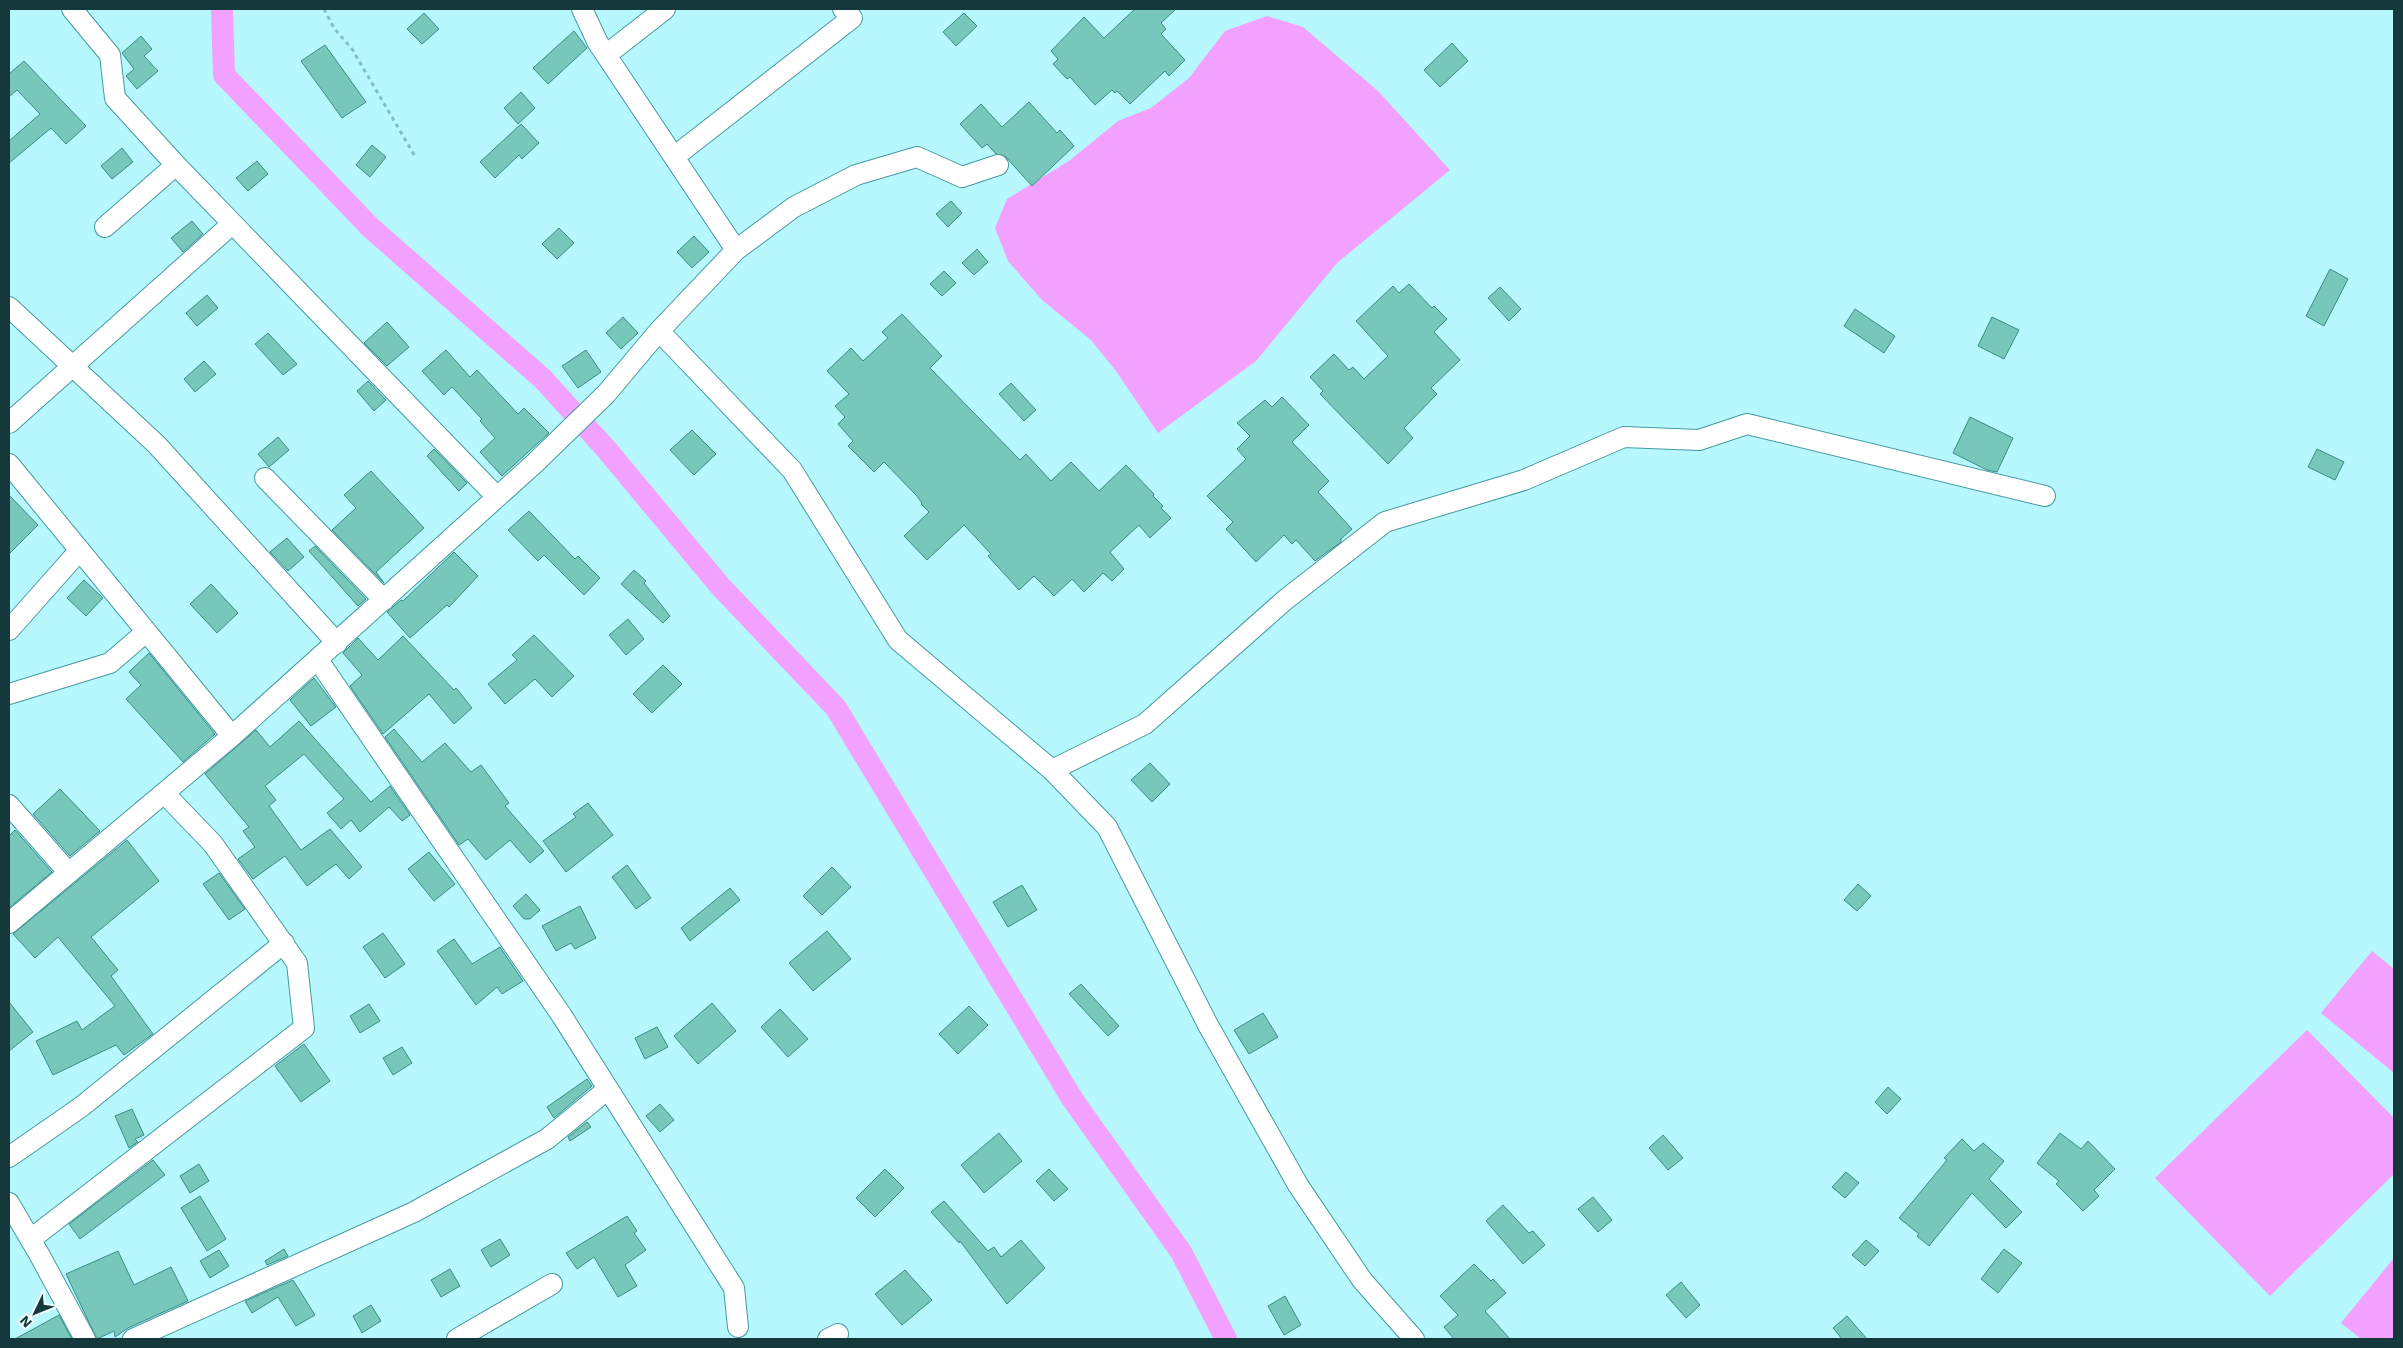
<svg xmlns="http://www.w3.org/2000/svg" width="2403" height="1348" viewBox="0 0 2403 1348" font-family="'Work Sans',sans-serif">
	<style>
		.water { fill: #f3a1fe }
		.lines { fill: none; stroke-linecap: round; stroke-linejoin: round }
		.canal { stroke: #f3a1fe; stroke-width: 22 }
		.building { fill: #77c7ba; stroke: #3b8d82 }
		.street-casing { stroke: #459aa1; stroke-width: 22 }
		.path { stroke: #85bdc2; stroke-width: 3; stroke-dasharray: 4 4; stroke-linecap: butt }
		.street { stroke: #fff; stroke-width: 20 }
	</style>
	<rect width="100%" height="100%" fill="#b7f8fe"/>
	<path class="water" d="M1267 16 1303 27 1378 91 1450 170 1337 263 1256 361 1158 433 1116 371 1091 340 1042 300 1008 261 995 228 1007 199 1069 161 1118 121 1151 108 1189 78 1225 31Z
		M2372 951 2394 969V1073L2321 1013Z
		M2307 1030 2394 1118V1174L2270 1296 2155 1178Z
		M2394 1258V1339H2361L2341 1323Z"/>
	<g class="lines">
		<path class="canal" d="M222 9 224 75 371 228 543 379 607 450 720 586 836 708 1073 1100 1181 1252 1226 1339"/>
	</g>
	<path class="building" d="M1135 9H1176L1161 23 1166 29 1161 34 1185 60 1169 76 1165 71 1130 104 1117 91 1115 93 1112 90 1095 105 1070 77 1067 79 1053 64 1058 59 1051 51 1084 17 1104 38Z
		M424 13 439 29 422 44 407 29Z
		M964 13 977 26 956 46 943 32Z
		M574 31 587 48 548 84 533 68Z
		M141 36 152 49 144 56 158 71 137 89 126 76 134 69 122 53Z
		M1452 43 1468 61 1440 87 1424 70Z
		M325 45 366 102 342 118 301 61Z
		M24 61 86 126 66 144 51 128 9 163V141L40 114 17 90 9 97V74Z
		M521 92 535 108 518 124 504 108Z
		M1029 102 1057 133 1060 130 1074 146 1032 186 1005 156 996 154 987 144 982 148 960 124 981 104 1002 127Z
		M521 124 539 143 522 159 519 155 495 178 480 162Z
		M372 145 386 157 370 177 356 165Z
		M122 148 133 162 112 179 101 166Z
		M257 161 268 174 248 191 236 178Z
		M951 201 962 213 948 227 936 214Z
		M192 221 203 234 183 252 171 238Z
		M559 228 574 243 557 259 542 244Z
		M694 236 709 252 692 268 677 252Z
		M977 249 988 262 974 275 962 263Z
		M2330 269 2348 279 2324 326 2306 316Z
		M944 271 956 283 942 296 930 284Z
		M1409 284 1432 308 1434 306 1447 319 1434 332 1460 360 1431 388 1437 394 1404 428 1413 438 1388 464 1320 394 1323 391 1310 377 1334 354 1349 370 1353 367 1364 379 1388 356 1356 321 1393 286 1399 293Z
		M1500 287 1521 309 1509 321 1488 298Z
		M207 295 218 308 197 326 186 313Z
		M1855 309 1895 336 1884 353 1844 326Z
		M902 314 942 356 930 368 1020 460 1026 454 1051 481 1071 462 1099 491 1126 465 1154 494 1153 496 1163 506 1161 508 1171 518 1150 538 1139 525 1110 552 1124 569 1112 581 1103 573 1084 592 1072 579 1054 596 1034 576 1019 590 988 556 991 554 964 525 927 560 904 536 929 512 921 504 922 503 916 495 884 462 874 472 848 446 853 441 838 424 845 417 835 406 849 394 827 371 851 348 863 361 888 338 882 332Z
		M623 317 638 333 621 349 606 333Z
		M1992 317 2019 330 2004 359 1978 346Z
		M387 322 409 347 387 366 364 343Z
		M268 333 297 364 283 375 255 344Z
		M446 350 470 377 477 370 518 414 524 408 549 433 502 476 480 452 495 438 480 421 482 419 452 387 444 395 422 371Z
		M586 350 601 372 578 388 562 366Z
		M204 361 216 374 195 392 184 379Z
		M368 381 386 400 374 411 357 391Z
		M1011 383 1036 410 1024 421 999 394Z
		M1282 397 1309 425 1292 442 1329 481 1318 492 1352 529 1341 539V542L1315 561 1296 540 1292 544 1284 535 1256 562 1226 529 1233 522 1207 496 1246 459 1237 449 1250 436 1237 423 1265 400 1272 407Z
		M1970 417 2013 438 1997 472 1987 470 1953 453Z
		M692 430 716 454 694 475 670 450Z
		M278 437 289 450 269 467 258 454Z
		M434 449 467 483 459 491 427 456Z
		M2317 449 2344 462 2335 480 2308 467Z
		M371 471 424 528 376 572 384 583 332 530 356 508 344 495Z
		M9 495 38 525 9 554Z
		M529 511 575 559 578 556 600 578 584 595 544 555 538 561 508 530Z
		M287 538 304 557 288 571 270 552Z
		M315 546 366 599 358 606 309 551Z
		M454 552 478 576 449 607 447 605 410 638 387 612 401 600 403 601Z
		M634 570 646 581 644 583 670 616 663 623 621 584Z
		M84 580 103 598 86 616 67 598Z
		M211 584 238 613 217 633 190 604Z
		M628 619 644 639 626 655 609 635Z
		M534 635 574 676 552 697 535 679 505 704 488 684 517 660 512 655Z
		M403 636 454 690 456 688 472 708 454 724 429 694 383 734 350 686 362 675 343 653 358 638 378 660Z
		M149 653 215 734 183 762 126 699 141 685 129 672Z
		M663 665 682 684 652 713 633 694Z
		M314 678 336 707 311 726 290 700Z
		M299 721 371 802 390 786 410 815 402 821 389 807 360 832 351 820 341 829 327 813 344 799 304 754 265 786 276 800 269 806 301 850 330 829 362 867 349 879 336 864 307 886 285 856 253 879 238 859 255 847 243 831 249 827 205 774 256 730 270 747Z
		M394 729 422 762 445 743 471 772 481 765 509 803 505 806 544 851 530 863 510 840 486 860 468 839 459 845 385 737Z
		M1150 763 1170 784 1152 802 1131 780Z
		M60 789 100 831 70 856 33 814Z
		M588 803 613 835 566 872 543 841 576 817 573 814Z
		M15 830 52 872 9 908V836Z
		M127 840 159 881 91 937 118 970 111 976 153 1034 124 1055 116 1045 53 1075 36 1041 77 1021 82 1030 115 1006 58 937 35 958 13 934Z
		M429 852 455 884 434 901 408 869Z
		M627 865 651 898 636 909 612 877Z
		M832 867 851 887 822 915 803 896Z
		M219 873 245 909 229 920 203 884Z
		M1858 884 1871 896 1857 911 1844 900Z
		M1022 885 1037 910 1008 927 993 902Z
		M730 888 740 900 690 941 681 928Z
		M526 894 540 910 530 919H524L513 906Z
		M580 906 596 938 575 949 571 943 556 951 542 926Z
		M827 931 851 959 813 991 789 963Z
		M383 933 405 964 385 978 363 947Z
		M454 939 472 964 500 947 523 981 502 994 497 987 476 1005 437 951Z
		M1081 984 1119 1026 1108 1036 1069 994Z
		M9 1002 33 1032 9 1051Z
		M712 1003 736 1031 698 1064 674 1036Z
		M369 1004 380 1021 360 1033 350 1016Z
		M969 1006 988 1025 958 1054 939 1034Z
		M780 1009 808 1039 788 1057 761 1027Z
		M1263 1013 1278 1037 1249 1054 1234 1030Z
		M657 1027 668 1047 645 1059 635 1038Z
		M304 1044 330 1081 301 1102 275 1066Z
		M402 1047 412 1063 393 1075 383 1058Z
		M587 1079 592 1086 554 1118 547 1107Z
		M1888 1087 1901 1099 1887 1114 1875 1102Z
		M660 1104 674 1120 660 1132 646 1116Z
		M132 1109 144 1135 135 1139 138 1142 129 1148 115 1116Z
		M587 1122 591 1127 570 1141 568 1137Z
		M999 1133 1022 1161 984 1193 961 1165Z
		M2060 1133 2081 1149 2088 1141 2115 1169 2094 1190 2099 1196 2083 1211 2056 1184 2059 1181 2037 1163Z
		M1663 1135 1683 1158 1668 1170 1649 1148Z
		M1962 1139 1974 1151 1983 1143 2004 1161 1989 1179 2022 1212 2006 1228 1972 1193 1929 1246 1917 1236 1919 1234 1899 1218 1947 1160 1944 1158Z
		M153 1160 165 1175 80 1239 69 1224Z
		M199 1164 209 1181 190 1193 180 1176Z
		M885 1169 904 1188 875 1217 856 1198Z
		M1049 1169 1068 1189 1054 1201 1036 1181Z
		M1846 1172 1859 1183 1845 1198 1832 1187Z
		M200 1196 226 1239 207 1251 181 1208Z
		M1593 1197 1612 1220 1598 1232 1578 1209Z
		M944 1201 988 1251 994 1247 1001 1257 1021 1240 1045 1268 1007 1304 960 1241 959 1243 931 1212Z
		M1503 1205 1529 1233 1533 1231 1545 1245 1523 1264 1486 1221Z
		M627 1216 637 1231 634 1233 646 1250 625 1265 637 1286 618 1297 594 1257 577 1269 566 1253Z
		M500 1239 510 1255 491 1267 481 1250Z
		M1866 1240 1879 1251 1865 1266 1852 1255Z
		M284 1249 288 1256 267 1265 265 1261Z
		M2004 1249 2022 1263 1998 1293 1981 1279Z
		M219 1250 229 1266 210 1278 200 1261Z
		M118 1251 134 1285 171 1267 188 1301 128 1328 115 1337 114 1331 97 1339 66 1274Z
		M1474 1264 1491 1281 1493 1279 1506 1293 1485 1311 1510 1339H1454L1444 1327 1458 1315 1440 1296Z
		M450 1269 460 1286 441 1297 431 1280Z
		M905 1270 932 1300 902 1325 875 1294Z
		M293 1280 315 1315 296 1326 278 1297 252 1313 245 1301Z
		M1681 1282 1700 1305 1686 1318 1666 1295Z
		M1285 1296 1301 1325 1284 1335 1268 1306Z
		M371 1305 381 1321 362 1333 353 1316Z
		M59 1315 72 1339H15Z
		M1847 1316 1867 1339H1842L1833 1328Z"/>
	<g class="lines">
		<g class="street-casing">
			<path id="street" d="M72 9 110 55 115 98 176 165
				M606 55 665 9
				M674 157 852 18 843 9
				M105 227 176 165 497 497
				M736 250 794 207 856 175 917 157 962 177 998 165
				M9 307 157 445 337 643
				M659 331 792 470 898 640 1052 770 1107 827 1208 1025 1298 1185 1362 1280 1414 1339
				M9 423 232 224
				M9 464 232 736
				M265 478 384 600
				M9 630 79 551
				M318 660 562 1016 734 1288 738 1327
				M9 694 110 663 146 632
				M1052 770 1145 724 1285 600 1385 522 1524 480 1624 437 1699 440 1747 424 2045 496
				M9 805 69 873
				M9 923 232 736 535 463 606 394 659 331 736 250 598 43 582 9
				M9 1157 81 1107 284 943
				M9 1203 39 1254 85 1339
				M31 1239 304 1028 297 963 213 844 164 793
				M133 1339 414 1212 547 1139 608 1089
				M457 1339 552 1284
				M828 1339 838 1334"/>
		</g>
		<path class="path" d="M324 9 334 28 352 49 416 158"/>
		<use href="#street" class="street"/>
	</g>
	<rect width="2403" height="1348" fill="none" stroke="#14383b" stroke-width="20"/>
	<g transform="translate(35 1313) rotate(227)" stroke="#ecfbfc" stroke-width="4" paint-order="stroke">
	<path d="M0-4L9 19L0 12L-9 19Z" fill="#14383b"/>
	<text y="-8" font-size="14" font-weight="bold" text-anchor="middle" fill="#14383b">N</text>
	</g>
</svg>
